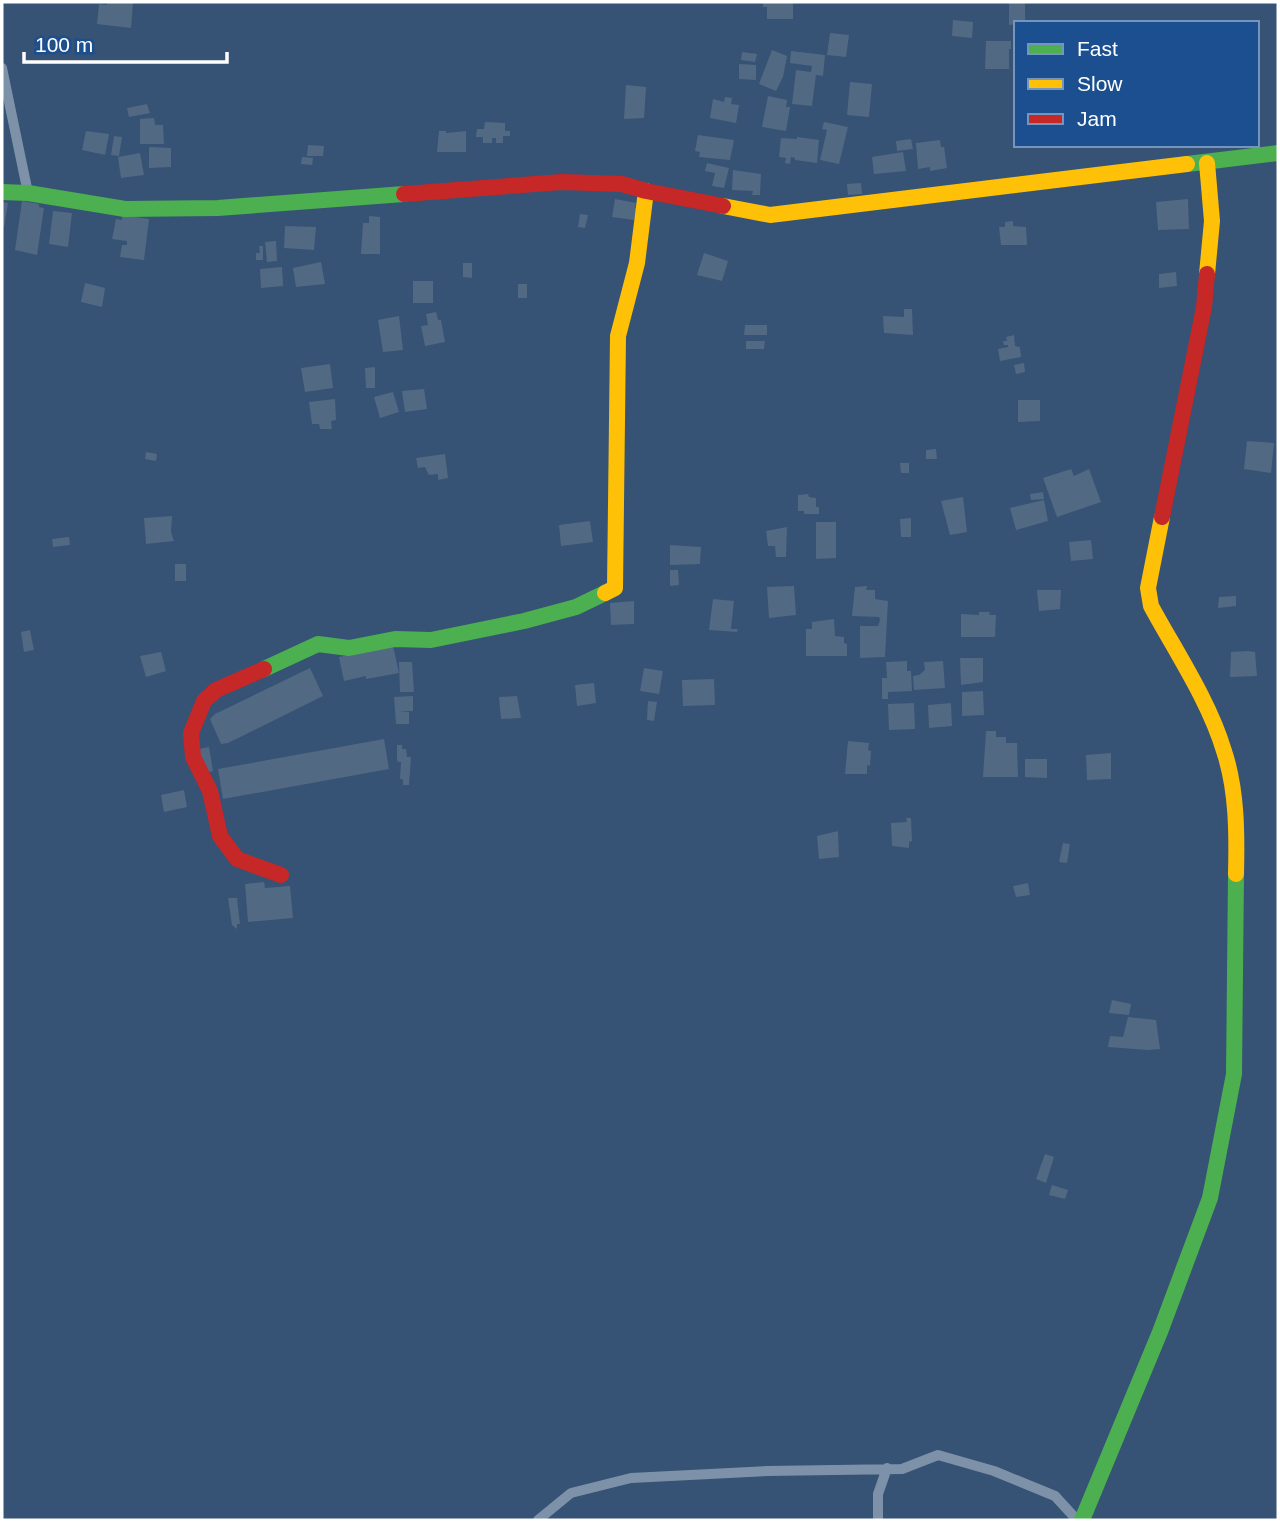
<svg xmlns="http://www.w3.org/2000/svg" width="1280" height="1522" viewBox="0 0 1280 1522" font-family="Helvetica,sans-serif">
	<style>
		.building { fill: #526984 }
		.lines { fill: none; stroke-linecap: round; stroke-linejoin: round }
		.street { stroke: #7d92a8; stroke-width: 10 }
		.fast { stroke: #4caf50; stroke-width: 16 }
		.slow { stroke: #ffc107; stroke-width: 16 }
		.jam { stroke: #c62828; stroke-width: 16 }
	</style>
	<rect width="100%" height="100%" fill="#365274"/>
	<path class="building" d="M107 2H133L131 28 97 24 99 4 107 5Z
		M763 2H793V19H767V7H763Z
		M1009 2H1025V23L1009 25Z
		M953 20 973 22 972 38 952 36Z
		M830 33 849 35 846 57 827 55Z
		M986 41H1011V49H1009V69H985Z
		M772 50 787 56 783 77 776 91 759 84Z
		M791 51 825 55 823 76 816 75 812 106 792 104 796 70 811 72 812 66 790 63Z
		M742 52 757 54 755 62 741 60Z
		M739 64 756 65V80L739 79Z
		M850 82 872 84 869 117 847 115Z
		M626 85 646 87 644 118 624 119Z
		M768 96 787 100 786 107H790L786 131 762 127Z
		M725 97 732 98 731 104 739 105 736 123 710 118 713 99 724 102Z
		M147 104 150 113 129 117 127 108Z
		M154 118 155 125H163L164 144H140V119Z
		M485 122 505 123V131H510V136H503V143H496V138H492V143H483V137H476L477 129H484Z
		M824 122 848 127 839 164 820 160 827 130 822 129Z
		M86 131 109 134 105 155 82 150Z
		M439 131H446V133L466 131V152H437Z
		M698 135 734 140 730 160 699 157 700 152 695 151Z
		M114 136 122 137 119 156 111 155Z
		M797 137 819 140 817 163 795 160V158L791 157 790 164 785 163 786 158 779 157 781 138 797 139Z
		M911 139 913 149 897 151 896 141Z
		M940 140 941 147H944L947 168 930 171V167L918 169 916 143Z
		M308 145 324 146 323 156H307Z
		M149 147 171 148V167L149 168Z
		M903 152 906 171 874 174 872 157Z
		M140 153 144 175 121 178 118 157Z
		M302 157 313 158 312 165 301 164Z
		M707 163 729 168 724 188 712 186 715 173 705 171Z
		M733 170 761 174 760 195H752L753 191 732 190Z
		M861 183 862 194 848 195 847 184Z
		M615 199 636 203 635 208 640 209 638 216 635 215 634 220 612 217Z
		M1188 199 1189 229 1158 230 1156 202Z
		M22 201 39 204V207L44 208 37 255 15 250Z
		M2 202 8 203 4 227H2Z
		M53 211 72 213 68 247 49 244Z
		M580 214 588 215 585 228 578 227Z
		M122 215 149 219 144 260 120 257 122 245H127V241L112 239 116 219 122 220Z
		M369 216 380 217V254H361L363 223H369Z
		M1013 221V226L1026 227 1027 245H1001L999 227H1005V222Z
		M285 226 316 227 314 250 284 248Z
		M276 241 277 261 267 262 265 242Z
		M259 246H263V260H256V253H260Z
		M704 253 728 261 722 281 697 275Z
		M321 262 325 284 296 287 293 268Z
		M463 263H472V278L463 277Z
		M282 267 283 286 261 288 260 269Z
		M1176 272 1177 286 1159 288V274Z
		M413 281H433V303H413Z
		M85 283 105 288 102 307 81 302Z
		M518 284H527V298H518Z
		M904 309H912L913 335 884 333 883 316 904 317Z
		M436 312 438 320H441L445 342 425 346 421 326 428 325 426 314Z
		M399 316 403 350 383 352 378 320Z
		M745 325H767V335H744Z
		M1014 335 1015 346 1020 347 1021 357 1000 361 998 349 1008 347V345H1004L1003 341H1007L1006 337Z
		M746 341H765L764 349H746Z
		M1024 363 1025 372 1016 374 1014 365Z
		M330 364 333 388 305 392 301 368Z
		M375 367V388H366L365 368Z
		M424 389 427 409 405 412 402 391Z
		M393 392 399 412 380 418 374 397Z
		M335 399 336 420 331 421 332 429H320L319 424H312L309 402Z
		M1018 400H1040V421L1018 422Z
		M1247 441 1274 443 1271 473 1244 469Z
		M936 449 937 459H926V450Z
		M146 452 157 454 156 461 145 459Z
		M445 454 448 478 438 480V474L429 475 425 467 418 468 416 458Z
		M900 463H909V473H901Z
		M1071 469 1074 476 1089 469 1101 502 1057 517 1043 478Z
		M1043 492 1044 499 1031 500 1030 494Z
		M808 494 809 497 816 498V507H819V514H804V511H798V495Z
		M963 497 967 532 950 535 941 501Z
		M1044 500 1048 521 1016 530 1010 508Z
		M172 516 171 532 174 541 146 544 144 518Z
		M911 518V537H901L900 519Z
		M590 521 593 542 561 546 559 525Z
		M816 522H836V558L816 559Z
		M787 527 786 557H776L775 546H768L766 531Z
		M69 537 70 545 53 547 52 539Z
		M1091 540 1093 559 1071 561 1069 542Z
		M670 545 701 547 700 564 670 565Z
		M175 564H186V581H175Z
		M670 570H678L679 585 670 586Z
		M794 586 796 615 769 618 767 587Z
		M867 586 866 590H875V599L888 601 885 657 860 658V626H878L880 620 879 617 852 616 855 587Z
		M1037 590H1061L1060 609 1039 611Z
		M1236 596V606L1218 608 1219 597Z
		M713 599 734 601 731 629H738L737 632 709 630Z
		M634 601V624L611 625 610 603Z
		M979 612H990L989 615H996L995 637H961V614L979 615Z
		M834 619 835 636 844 637V643L847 644V656H806V629H812V622Z
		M30 630 34 650 24 652 21 632Z
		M393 646 399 673 366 679V676L344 681 339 657Z
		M1248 651 1255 652 1257 676 1230 677 1231 652Z
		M161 652 166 671 146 677 140 656Z
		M960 658H983V682L961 685Z
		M907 661V671H911L912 691 888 692V699H882V678H887L886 662Z
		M943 661 945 688 914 690 913 676 919 675 925 670 924 662Z
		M399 662H412L414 692H400Z
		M310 668 323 696 228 743 221 744 210 719 215 714Z
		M644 668 663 671 659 694 640 691Z
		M714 679 715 705 683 706 682 680Z
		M594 683 596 703 577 706 575 685Z
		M983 691 984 715 962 716V692Z
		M413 696V711H400L409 712V724H396L394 697Z
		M517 696 521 718 501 719 499 697Z
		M648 701 657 702 654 721 647 720Z
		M914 703 915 729 889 730 888 704Z
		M951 703 952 726 929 728 928 705Z
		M986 731H996V737H1006V743H1017L1018 777H983Z
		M384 739 389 769 223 799 218 769Z
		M848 741 869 743 868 750 871 751 870 766 867 765V774H845Z
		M397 745H402V749H406L407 757H411L409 785H403V779H400L401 762H398L397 759Z
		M209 747 213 771 204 773 199 749Z
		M1111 753V779L1087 780 1086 755Z
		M1025 759H1047V778L1025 777Z
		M184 790 187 807 164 812 161 795Z
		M906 818H911L912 841 909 842V848L892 846 891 823 907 822Z
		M838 831 839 857 819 859 817 836Z
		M1063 843 1070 844 1067 863 1059 862Z
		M264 882 265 888 290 886 293 918 248 922 245 884Z
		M1028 883 1030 895 1016 897 1013 886Z
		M228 898H237L240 924H237V929L232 925Z
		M1112 1000 1131 1004 1129 1015 1109 1013Z
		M1128 1017 1156 1020 1160 1049 1148 1050 1108 1047 1110 1036 1123 1037Z
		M1045 1154 1054 1157 1046 1183 1036 1179Z
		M1052 1185 1068 1190 1065 1199 1049 1195Z"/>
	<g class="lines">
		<path class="street" d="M2 68 28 193
			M538 1520 571 1493 631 1478 767 1471 902 1469 938 1455 994 1471 1055 1496 1077 1520
			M878 1520V1494L887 1468"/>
		<path class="fast" d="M1187 164 1278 153
			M2 192 28 193 125 209 218 208 404 194
			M264 669 318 644 349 648 395 639 431 640 524 621 576 607 605 593
			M1082 1520 1160 1332 1210 1198 1234 1074 1236 874"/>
		<path class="slow" d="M1207 163 1212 221 1207 274
			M723 206 770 215 1187 164
			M1162 517 1148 588 1151 606C1176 652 1209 701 1224 751 1237 790 1237 834 1236 874
			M605 593 615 588 618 336 637 263 646 191"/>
		<path class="jam" d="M404 194 562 182 622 184 646 191 723 206
			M1162 517 1204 307 1207 274
			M264 669 216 690 204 701 191 733 193 757 210 791 220 836 237 859 281 875"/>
	</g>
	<rect width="1280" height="1522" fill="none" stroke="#ffffff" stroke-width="7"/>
	<rect x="1014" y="21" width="245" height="126" fill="#1b4f8f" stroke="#7695bc" stroke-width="2"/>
	<rect x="1028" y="44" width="35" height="10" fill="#4caf50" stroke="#7695bc" stroke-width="2"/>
	<text x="1077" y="56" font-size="21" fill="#ffffff">Fast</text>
	<rect x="1028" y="79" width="35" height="10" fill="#ffc107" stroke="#7695bc" stroke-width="2"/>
	<text x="1077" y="91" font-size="21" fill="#ffffff">Slow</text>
	<rect x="1028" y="114" width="35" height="10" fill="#c62828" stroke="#7695bc" stroke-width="2"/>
	<text x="1077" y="126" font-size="21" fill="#ffffff">Jam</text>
	<path d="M24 52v10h203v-10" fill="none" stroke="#ffffff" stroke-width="3.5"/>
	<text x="35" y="52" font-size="21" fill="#ffffff" stroke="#1b4f8f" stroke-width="5" paint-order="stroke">100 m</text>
</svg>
